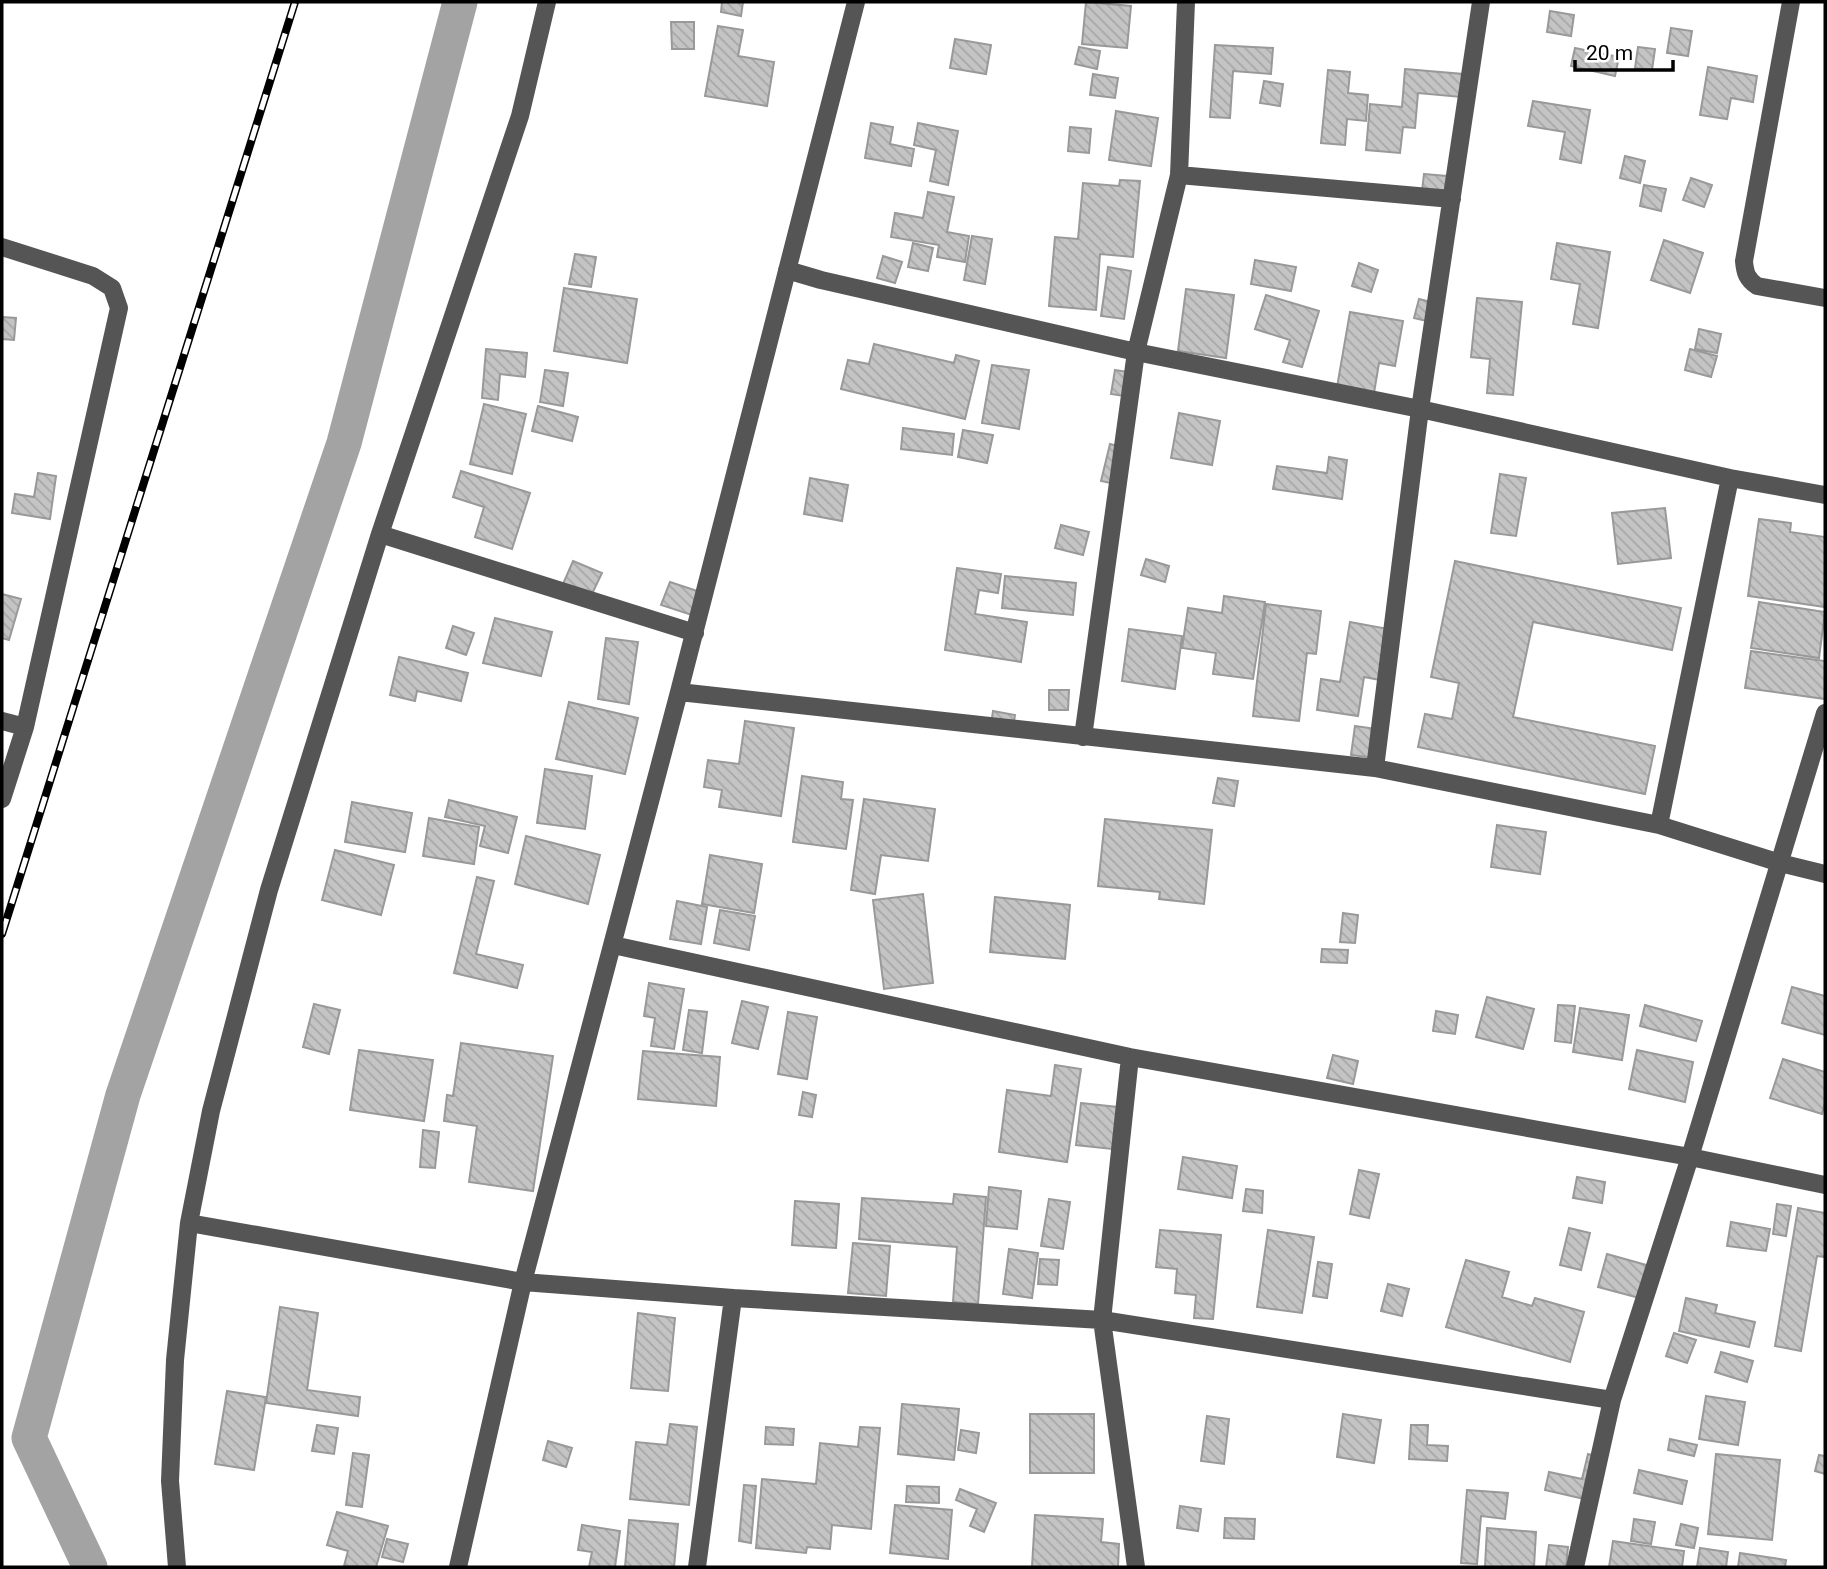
<svg xmlns="http://www.w3.org/2000/svg" width="1827" height="1569" viewBox="0 0 1827 1569" font-family="Roboto,sans-serif">
	<style>
		.lines { fill: none; stroke-linecap: round; stroke-linejoin: round }
		.canal { stroke: #a3a3a3; stroke-width: 35 }
		.building { fill: url(#building-back-hatch); stroke: #999; stroke-width: 2 }
		.minor { stroke: #555; stroke-width: 18 }
		.rail-casing { stroke: #000; stroke-width: 8 }
		.rail { stroke: #fff; stroke-width: 5; stroke-dasharray: 16; stroke-linecap: butt }
	</style>
	<defs>
		<pattern id="building-back-hatch" width="6" height="6" patternUnits="userSpaceOnUse" patternTransform="scale(1.75)"><rect width="6" height="6" fill="#c4c4c4"/><path d="M-1 5l2 2M0 0l6 6M5-1l2 2" fill="none" stroke="#a7a7a7"/></pattern>
	</defs>
	<rect width="100%" height="100%" fill="#fff"/>
	<g class="lines">
		<path class="canal" d="M90 1567 29 1438 123 1095 344 443 460 2"/>
	</g>
	<path class="building" d="M722 2H743L741 16 721 12Z
		M722 2H743L741 16 721 12Z
		M1086 2 1131 6 1127 48 1082 44Z
		M1550 11 1574 15 1571 36 1547 32Z
		M671 22H694V49H672Z
		M671 22H694V49H672Z
		M718 26 743 30 738 56 774 62 767 106 705 96Z
		M718 26 743 30 738 56 774 62 767 106 705 96Z
		M1671 28 1692 31 1688 56 1667 53Z
		M955 39 991 45 986 74 950 68Z
		M955 39 991 45 986 74 950 68Z
		M1215 45 1273 48 1271 74 1233 71 1230 118 1210 117Z
		M1079 47 1100 51 1097 69 1075 64Z
		M1638 47 1655 49 1652 70 1635 68Z
		M1575 48 1619 57 1615 76 1571 66Z
		M1708 67 1757 76 1753 102 1731 98 1727 119 1700 115Z
		M1405 69 1475 75 1472 98 1418 93 1415 128 1403 127 1400 153 1366 150 1370 104 1402 107Z
		M1328 70 1350 72 1348 93 1368 95 1366 121 1347 119 1345 145 1321 143Z
		M1093 74 1118 78 1115 98 1090 95Z
		M1264 81 1283 84 1280 106 1260 103Z
		M1533 101 1590 110 1581 163 1560 159 1565 132 1528 126Z
		M1116 111 1158 118 1151 166 1109 160Z
		M871 123 893 127 890 144 914 149 911 166 865 158Z
		M871 123 893 127 890 144 914 149 911 166 865 158Z
		M918 123 958 131 948 185 930 181 936 150 914 145Z
		M918 123 958 131 948 185 930 181 936 150 914 145Z
		M1070 127 1091 129 1089 153 1068 151Z
		M1625 156 1645 161 1640 183 1620 178Z
		M1424 174 1447 176 1446 193 1422 191Z
		M1691 178 1712 185 1704 207 1683 200Z
		M1120 180 1140 181 1133 257 1100 254 1096 310 1049 306 1055 237 1078 239 1083 183 1119 186Z
		M1644 185 1666 189 1661 211 1640 206Z
		M928 192 954 197 947 232 969 236 965 262 937 257 939 245 891 237 895 213 923 218Z
		M928 192 954 197 947 232 969 236 965 262 937 257 939 245 891 237 895 213 923 218Z
		M972 236 992 239 985 284 964 280Z
		M972 236 992 239 985 284 964 280Z
		M1664 240 1703 253 1690 293 1651 280Z
		M913 243 933 248 928 271 908 267Z
		M913 243 933 248 928 271 908 267Z
		M1557 243 1610 252 1598 328 1573 324 1580 284 1551 279Z
		M575 254 596 257 591 287 569 284Z
		M575 254 596 257 591 287 569 284Z
		M883 256 902 262 895 283 877 278Z
		M883 256 902 262 895 283 877 278Z
		M1255 260 1296 267 1291 291 1251 284Z
		M1359 263 1378 270 1371 292 1352 286Z
		M1108 267 1131 271 1124 319 1101 316Z
		M564 288 637 299 627 363 554 351Z
		M564 288 637 299 627 363 554 351Z
		M1186 289 1234 295 1226 358 1178 351Z
		M1266 295 1319 311 1302 367 1283 362 1290 340 1255 329Z
		M1477 298 1522 302 1513 395 1487 393 1490 359 1471 357Z
		M1419 299 1439 304 1435 323 1414 318Z
		M1350 312 1403 321 1395 366 1379 363 1373 399 1336 393Z
		M2 317 16 318 14 340 2 339Z
		M2 317 16 318 14 340 2 339Z
		M1699 329 1721 334 1717 353 1695 349Z
		M874 344 954 363 956 355 979 361 965 419 841 389 848 360 869 364Z
		M874 344 954 363 956 355 979 361 965 419 841 389 848 360 869 364Z
		M486 349 527 353 525 377 500 374 498 400 482 398Z
		M486 349 527 353 525 377 500 374 498 400 482 398Z
		M1690 349 1717 356 1711 377 1685 370Z
		M992 365 1029 370 1019 429 982 423Z
		M992 365 1029 370 1019 429 982 423Z
		M545 370 568 373 563 406 540 402Z
		M545 370 568 373 563 406 540 402Z
		M1115 370 1135 373 1131 397 1111 394Z
		M484 404 526 414 512 474 470 464Z
		M484 404 526 414 512 474 470 464Z
		M538 406 578 417 572 441 532 431Z
		M538 406 578 417 572 441 532 431Z
		M1179 413 1220 421 1212 465 1171 458Z
		M903 428 954 434 952 455 901 449Z
		M903 428 954 434 952 455 901 449Z
		M963 430 993 435 987 463 958 457Z
		M963 430 993 435 987 463 958 457Z
		M1110 444 1125 448 1116 484 1101 481Z
		M1329 457 1347 460 1342 499 1273 489 1277 466 1327 473Z
		M461 471 530 493 512 549 475 537 484 507 453 497Z
		M461 471 530 493 512 549 475 537 484 507 453 497Z
		M38 473 56 476 50 519 12 513 15 494 34 497Z
		M38 473 56 476 50 519 12 513 15 494 34 497Z
		M1500 474 1526 478 1516 536 1491 533Z
		M810 478 848 485 842 521 804 514Z
		M810 478 848 485 842 521 804 514Z
		M1665 508 1671 558 1618 564 1612 513Z
		M1759 519 1791 523 1790 532 1825 537V607L1748 596Z
		M1061 525 1089 532 1083 555 1055 548Z
		M1146 559 1169 566 1165 582 1141 575Z
		M573 561 602 573 591 596 563 584Z
		M573 561 602 573 591 596 563 584Z
		M1455 561 1681 608 1672 650 1533 622 1513 717 1655 746 1645 794 1418 747 1425 714 1452 719 1459 683 1431 677Z
		M957 568 1001 574 998 593 979 590 975 614 1027 622 1021 662 945 650Z
		M1005 576 1076 583 1073 615 1002 608Z
		M670 582 703 593 695 616 661 605Z
		M670 582 703 593 695 616 661 605Z
		M2 594 21 599 9 640 2 638Z
		M2 594 21 599 9 640 2 638Z
		M1224 596 1265 602 1253 679 1213 674 1216 653 1182 648 1188 608 1222 613Z
		M1759 602 1825 612 1819 658 1751 648Z
		M1266 604 1321 611 1316 654 1307 653 1299 721 1253 716Z
		M495 618 552 632 541 676 483 663Z
		M495 618 552 632 541 676 483 663Z
		M1350 622 1388 629 1380 680 1364 677 1358 716 1317 710 1321 679 1340 682Z
		M453 626 474 633 466 655 446 648Z
		M453 626 474 633 466 655 446 648Z
		M1129 629 1182 636 1175 689 1122 681Z
		M606 638 638 642 629 704 598 699Z
		M606 638 638 642 629 704 598 699Z
		M1751 651 1825 661V699L1745 688Z
		M399 657 468 673 461 701 417 691 415 701 390 695Z
		M399 657 468 673 461 701 417 691 415 701 390 695Z
		M1049 690H1069L1068 710H1049Z
		M569 702 638 718 625 774 556 759Z
		M569 702 638 718 625 774 556 759Z
		M993 711 1015 715 1013 729 991 725Z
		M745 721 794 728 781 816 719 807 722 790 704 787 708 760 739 764Z
		M745 721 794 728 781 816 719 807 722 790 704 787 708 760 739 764Z
		M1355 726 1377 729 1374 758 1351 755Z
		M545 769 592 776 585 829 537 823Z
		M545 769 592 776 585 829 537 823Z
		M802 776 843 782 841 799 853 800 846 849 793 842Z
		M802 776 843 782 841 799 853 800 846 849 793 842Z
		M1218 778 1238 781 1234 806 1213 803Z
		M864 799 935 809 928 861 881 855 875 894 851 890Z
		M864 799 935 809 928 861 881 855 875 894 851 890Z
		M449 800 517 817 508 853 480 846 485 826 445 817Z
		M449 800 517 817 508 853 480 846 485 826 445 817Z
		M352 802 412 813 405 852 345 842Z
		M352 802 412 813 405 852 345 842Z
		M429 818 479 827 474 864 423 856Z
		M429 818 479 827 474 864 423 856Z
		M1105 819 1212 830 1204 904 1159 899 1160 892 1098 886Z
		M1497 825 1546 832 1540 874 1491 867Z
		M526 836 600 855 588 904 515 884Z
		M526 836 600 855 588 904 515 884Z
		M335 850 394 865 381 915 322 900Z
		M335 850 394 865 381 915 322 900Z
		M710 855 762 864 754 913 702 904Z
		M710 855 762 864 754 913 702 904Z
		M477 877 494 881 476 954 523 965 517 988 454 973Z
		M477 877 494 881 476 954 523 965 517 988 454 973Z
		M923 894 933 983 884 989 873 900Z
		M923 894 933 983 884 989 873 900Z
		M995 897 1070 905 1065 959 990 952Z
		M677 901 707 907 701 944 670 939Z
		M677 901 707 907 701 944 670 939Z
		M720 910 755 916 749 950 714 943Z
		M720 910 755 916 749 950 714 943Z
		M1343 913 1358 915 1355 943 1340 942Z
		M1322 949 1348 950 1347 963 1321 962Z
		M649 983 684 989 674 1049 651 1046 655 1018 644 1016Z
		M649 983 684 989 674 1049 651 1046 655 1018 644 1016Z
		M1792 987 1825 996V1035L1782 1023Z
		M1487 997 1534 1009 1523 1049 1476 1037Z
		M742 1001 768 1007 758 1049 732 1043Z
		M742 1001 768 1007 758 1049 732 1043Z
		M314 1004 340 1010 329 1054 303 1047Z
		M314 1004 340 1010 329 1054 303 1047Z
		M1558 1005 1575 1006 1571 1043 1555 1041Z
		M1645 1005 1702 1021 1696 1041 1640 1026Z
		M1580 1008 1629 1015 1622 1060 1573 1052Z
		M689 1010 707 1012 702 1053 683 1050Z
		M689 1010 707 1012 702 1053 683 1050Z
		M1436 1011 1458 1015 1455 1034 1433 1031Z
		M788 1012 817 1017 807 1079 778 1074Z
		M788 1012 817 1017 807 1079 778 1074Z
		M461 1043 553 1056 533 1191 469 1182 477 1126 444 1121 447 1095 453 1096Z
		M461 1043 553 1056 533 1191 469 1182 477 1126 444 1121 447 1095 453 1096Z
		M359 1050 433 1060 424 1121 350 1110Z
		M359 1050 433 1060 424 1121 350 1110Z
		M1637 1050 1693 1062 1685 1102 1629 1089Z
		M643 1051 720 1057 716 1106 638 1099Z
		M643 1051 720 1057 716 1106 638 1099Z
		M1333 1055 1358 1061 1353 1084 1327 1078Z
		M1783 1059 1825 1072V1102L1822 1114 1770 1098Z
		M1055 1065 1081 1069 1067 1162 999 1152 1007 1090 1051 1096Z
		M803 1092 816 1095 812 1117 799 1115Z
		M803 1092 816 1095 812 1117 799 1115Z
		M1081 1103 1117 1107 1112 1149 1076 1145Z
		M423 1130 439 1132 435 1168 420 1167Z
		M423 1130 439 1132 435 1168 420 1167Z
		M1183 1157 1237 1166 1232 1198 1178 1189Z
		M1359 1170 1379 1174 1369 1218 1350 1214Z
		M1577 1177 1605 1182 1602 1203 1573 1198Z
		M989 1187 1021 1191 1017 1229 986 1226Z
		M1246 1189 1263 1191 1262 1213 1243 1211Z
		M954 1194 986 1197 978 1304 953 1302 957 1247 859 1239 862 1198 953 1204Z
		M1049 1199 1070 1202 1063 1249 1041 1246Z
		M795 1201 839 1204 836 1248 792 1245Z
		M795 1201 839 1204 836 1248 792 1245Z
		M1777 1204 1791 1206 1786 1236 1773 1234Z
		M1798 1208 1825 1213V1257L1817 1256 1801 1351 1775 1346Z
		M1731 1222 1770 1229 1766 1251 1727 1246Z
		M1569 1228 1590 1233 1581 1270 1560 1265Z
		M1160 1230 1221 1235 1213 1319 1194 1318 1196 1295 1175 1293 1177 1269 1156 1267Z
		M1268 1230 1314 1237 1302 1313 1257 1307Z
		M853 1243 890 1246 886 1296 848 1293Z
		M853 1243 890 1246 886 1296 848 1293Z
		M1009 1249 1038 1253 1032 1298 1003 1294Z
		M1607 1254 1657 1268 1647 1300 1598 1287Z
		M1040 1259 1059 1260 1057 1285 1038 1284Z
		M1466 1260 1509 1272 1502 1297 1532 1306 1535 1298 1584 1312 1570 1362 1446 1327Z
		M1318 1262 1332 1264 1327 1298 1313 1296Z
		M1388 1284 1409 1289 1402 1316 1381 1311Z
		M1686 1298 1717 1305 1715 1313 1755 1322 1749 1347 1679 1331Z
		M280 1307 318 1313 307 1390 360 1397 358 1416 266 1403Z
		M280 1307 318 1313 307 1390 360 1397 358 1416 266 1403Z
		M638 1313 675 1318 668 1391 631 1388Z
		M638 1313 675 1318 668 1391 631 1388Z
		M1674 1333 1696 1340 1687 1363 1666 1356Z
		M1721 1352 1753 1361 1747 1382 1715 1372Z
		M227 1391 266 1397 254 1470 215 1464Z
		M227 1391 266 1397 254 1470 215 1464Z
		M1706 1396 1745 1402 1738 1445 1699 1439Z
		M902 1404 959 1409 954 1460 898 1454Z
		M1030 1414H1094V1473H1030Z
		M1343 1414 1381 1420 1374 1463 1337 1457Z
		M1207 1416 1229 1419 1224 1464 1201 1461Z
		M670 1424 697 1427 689 1505 630 1499 636 1442 667 1445Z
		M670 1424 697 1427 689 1505 630 1499 636 1442 667 1445Z
		M317 1425 338 1428 334 1454 312 1451Z
		M317 1425 338 1428 334 1454 312 1451Z
		M1411 1425H1428L1427 1445 1448 1446 1447 1461 1409 1459Z
		M766 1427 794 1429 793 1445 765 1444Z
		M766 1427 794 1429 793 1445 765 1444Z
		M860 1427 880 1428 871 1529 832 1525 830 1549 807 1547 806 1553 756 1548 762 1479 816 1484 820 1443 858 1447Z
		M860 1427 880 1428 871 1529 832 1525 830 1549 807 1547 806 1553 756 1548 762 1479 816 1484 820 1443 858 1447Z
		M961 1430 979 1433 976 1453 958 1450Z
		M1670 1439 1697 1445 1694 1456 1668 1450Z
		M548 1441 572 1448 566 1467 543 1460Z
		M548 1441 572 1448 566 1467 543 1460Z
		M353 1453 369 1455 362 1507 346 1505Z
		M353 1453 369 1455 362 1507 346 1505Z
		M1588 1454 1603 1458 1593 1501 1545 1490 1549 1472 1582 1479Z
		M1716 1454 1780 1460 1772 1540 1708 1534Z
		M1819 1455 1825 1456V1474L1815 1471Z
		M1639 1470 1687 1481 1682 1504 1634 1493Z
		M744 1485 756 1486 751 1543 739 1541Z
		M744 1485 756 1486 751 1543 739 1541Z
		M907 1486 939 1487V1503L906 1502Z
		M960 1489 996 1503 984 1532 970 1526 977 1509 956 1500Z
		M1467 1490 1508 1493 1505 1519 1481 1516 1477 1564 1461 1563Z
		M895 1505 952 1510 948 1559 890 1553Z
		M1180 1506 1201 1509 1198 1531 1177 1528Z
		M337 1512 388 1526 376 1567 344 1566 348 1551 327 1545Z
		M337 1512 388 1526 376 1567 344 1566 348 1551 327 1545Z
		M1035 1515 1103 1519 1101 1542 1119 1544 1118 1567H1032Z
		M1225 1518 1255 1519 1254 1539 1224 1538Z
		M1634 1519 1655 1522 1651 1544 1631 1541Z
		M629 1520 678 1524 674 1567H625Z
		M629 1520 678 1524 674 1567H625Z
		M1681 1524 1698 1528 1694 1548 1676 1545Z
		M582 1525 620 1531 615 1567H589L592 1552 578 1550Z
		M582 1525 620 1531 615 1567H589L592 1552 578 1550Z
		M1487 1528 1536 1532 1534 1567H1485Z
		M387 1539 408 1544 403 1562 382 1557Z
		M387 1539 408 1544 403 1562 382 1557Z
		M1613 1541 1684 1551 1682 1567H1609Z
		M1549 1545 1568 1547 1566 1567H1546Z
		M1700 1548 1728 1552 1726 1567H1697Z
		M1740 1553 1786 1560 1785 1567H1738Z"/>
	<g class="lines">
		<path class="minor" d="M1791 2 1744 261C1745 273 1747 279 1757 286L1825 298
			M1179 175 1452 199
			M2 247 93 276 112 288 119 308 25 727 2 799
			M787 270 821 280 1136 352 1420 409 1730 478 1825 495
			M380 534 695 633
			M679 692 1375 768 1659 825 1780 863 1825 874
			M2 721 25 727
			M1083 737 1136 352 1179 175 1186 2
			M1375 768 1420 409 1481 2
			M1659 825 1730 478
			M613 945 1130 1057 1690 1157 1825 1185
			M1130 1057 1102 1320 1136 1567
			M189 1223 523 1282 733 1298 1102 1320 1612 1400
			M177 1567 170 1481 175 1360 189 1223 211 1111 269 890 380 534 520 116 547 2
			M458 1567 523 1282 679 692 856 2
			M697 1567 733 1298
			M1575 1567 1612 1400 1690 1157 1825 713"/>
		<g class="rail-casing">
			<path id="rail" d="M2 934 295 2"/>
		</g>
		<use href="#rail" class="rail"/>
	</g>
	<rect width="1827" height="1569" fill="none" stroke="#000000" stroke-width="7"/>
	<path d="M1575 60v10h98v-10" fill="none" stroke="#000000" stroke-width="3.5"/>
	<text x="1586" y="60" font-size="21" fill="#000000" stroke="#ffffff" stroke-width="5" paint-order="stroke">20 m</text>
</svg>
